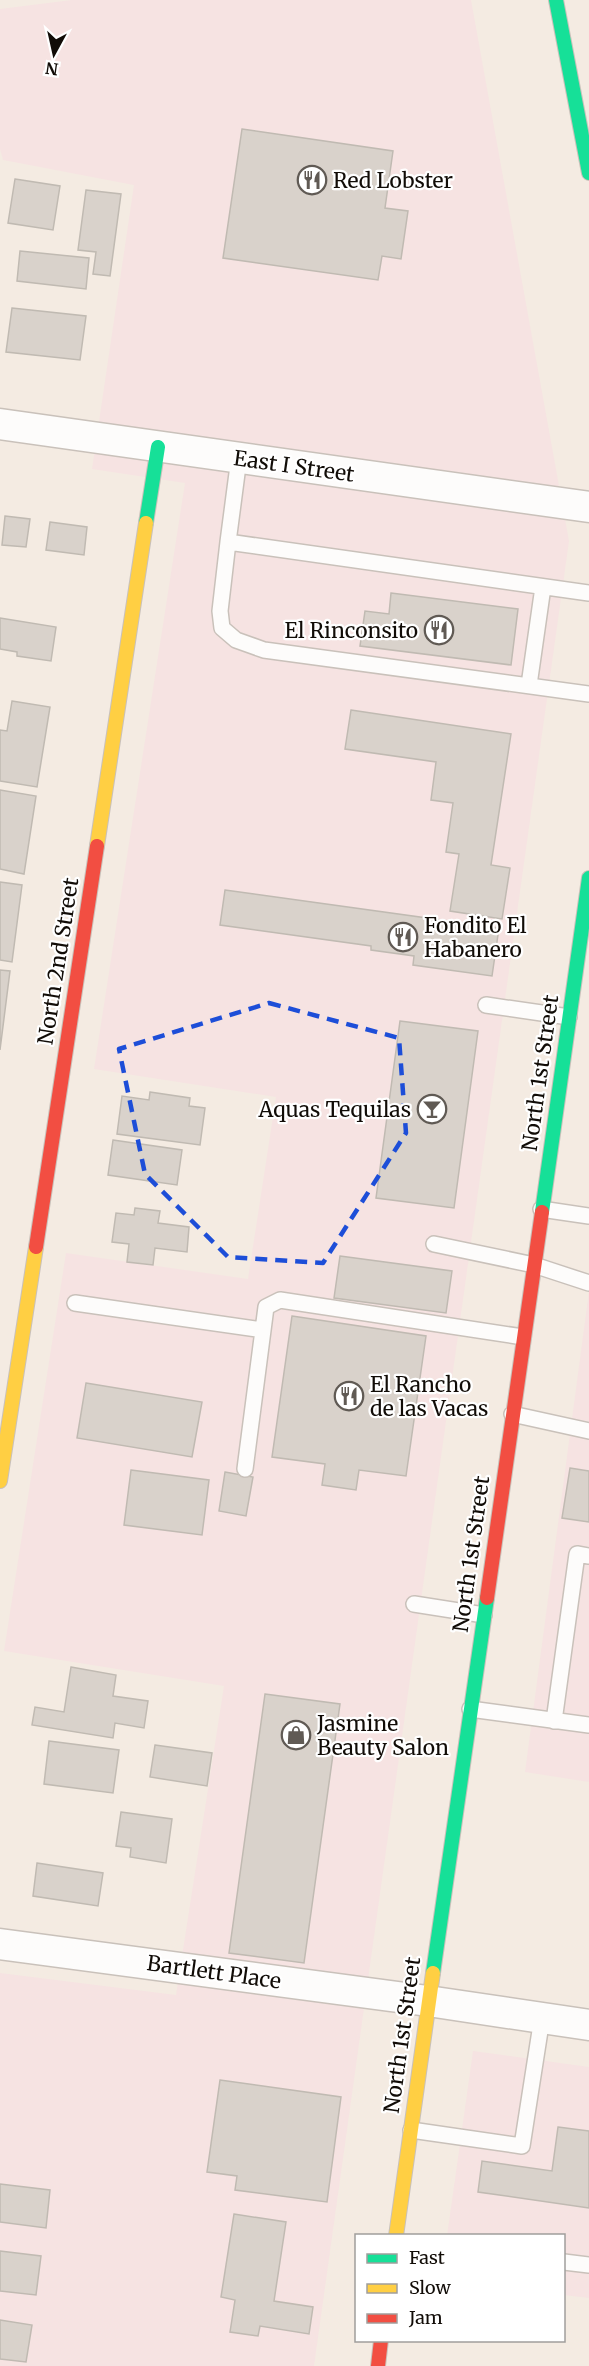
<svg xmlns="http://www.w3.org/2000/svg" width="589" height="2366" viewBox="0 0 589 2366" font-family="Merriweather,serif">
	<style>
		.commercial { fill: #f6e3e2 }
		.building { fill: #d9d2cb; stroke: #c0bab2; stroke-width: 1.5 }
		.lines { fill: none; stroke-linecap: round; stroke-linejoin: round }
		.lane-casing { stroke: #c9c1ba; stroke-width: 18 }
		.street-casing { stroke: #c9c1ba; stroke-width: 33 }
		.fast-casing { stroke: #c9c1ba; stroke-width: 16 }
		.slow-casing { stroke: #c9c1ba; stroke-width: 16 }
		.jam-casing { stroke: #c9c1ba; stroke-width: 16 }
		.lane { stroke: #fdfcfb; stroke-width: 15 }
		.street { stroke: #fdfcfb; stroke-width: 30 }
		.fast { stroke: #16e098; stroke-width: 14 }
		.slow { stroke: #ffcf43; stroke-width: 14 }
		.jam { stroke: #f24e42; stroke-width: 14 }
		.marked { fill: none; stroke: #1d4ed8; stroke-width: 4.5; stroke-dasharray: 12 8; stroke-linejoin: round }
		.labels { text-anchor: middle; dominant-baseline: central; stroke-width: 4.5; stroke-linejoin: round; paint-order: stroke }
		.poi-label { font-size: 21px; fill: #110c07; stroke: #fff; text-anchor: start }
		.street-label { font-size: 21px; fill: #110c07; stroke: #fff }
	</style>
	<rect width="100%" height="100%" fill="#f4ebe2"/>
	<path class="commercial" d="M72 0H471L569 541 314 2366H0V1973L176 1995 224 1686 4 1651 66 1253 248 1279 276 1097 94 1069 185 483 92 469 134 185 3 160 0 149V9Z
		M589 1291V1782L525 1772Z
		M473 2051 589 2067V2298L564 2295V2236H447Z"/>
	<path class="building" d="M242 129 393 151 385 208 408 211 401 259 382 256 378 280 223 258Z
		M15 179 60 186 53 230 8 223Z
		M86 190 121 194 110 276 93 274 96 252 78 250Z
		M20 251 89 258 86 289 17 281Z
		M12 308 86 316 80 360 6 352Z
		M5 516 30 519 26 547 2 545Z
		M50 522 87 527 84 555 46 550Z
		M391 593 518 609 511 665 360 646 365 611 389 614Z
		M0 618 56 627 51 661 17 656V652L0 649Z
		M12 701 50 707 37 787 0 781V730L7 731Z
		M351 710 511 734 491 865 510 868 502 919 450 911 459 854 446 852 453 803 431 800 436 762 345 749Z
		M0 790 36 796 24 874 0 869Z
		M0 882 22 885 12 962 0 960Z
		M225 890 499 928 492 976 413 965 414 956 371 950V946L220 925Z
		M0 970 10 971 0 1050Z
		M400 1021 478 1031 454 1208 376 1198Z
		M150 1092 190 1098 189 1106 205 1108 200 1145 117 1134 122 1096 149 1100Z
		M113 1140 182 1150 177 1185 108 1175Z
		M135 1208 160 1211 158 1223 189 1227 187 1252 155 1248 153 1265 127 1262 129 1244 112 1242 116 1213 134 1215Z
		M340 1256 452 1271 446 1313 334 1298Z
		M292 1316 426 1336 406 1476 359 1470 356 1490 322 1485 325 1464 272 1457Z
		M86 1383 202 1402 192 1457 77 1438Z
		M570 1468 589 1471V1522L562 1518Z
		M131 1470 209 1480 202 1535 124 1525Z
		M225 1472 253 1477 246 1516 219 1511Z
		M71 1667 116 1675 113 1696 148 1701 144 1728 115 1723 113 1738 32 1725 35 1707 64 1712Z
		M265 1694 340 1704 304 1963 229 1953Z
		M49 1741 119 1750 113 1793 44 1784Z
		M155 1745 212 1753 207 1786 150 1777Z
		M121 1812 172 1819 166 1863 130 1857 131 1848 116 1846Z
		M37 1863 103 1873 98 1906 33 1896Z
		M220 2080 341 2097 327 2202 235 2190 237 2176 207 2172Z
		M558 2127 589 2131V2208L478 2192 482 2161 552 2171Z
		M0 2184 50 2190 46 2228 0 2222Z
		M234 2214 286 2222 274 2301 313 2307 309 2334 260 2326 258 2336 230 2332 235 2300 221 2297Z
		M0 2251 41 2256 36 2295 0 2291Z
		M0 2320 32 2325 26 2362 0 2359Z"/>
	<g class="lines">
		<g class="lane-casing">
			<path id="lane" d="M239 458 228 542 589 593
				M228 542 220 611 222 628 236 640 264 650 589 694
				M529 685 543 587
				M486 1005 569 1017
				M541 1209 589 1216
				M434 1244 534 1265 589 1283
				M75 1303 263 1330
				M512 1414 589 1431
				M245 1469 266 1307 280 1300 523 1337
				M414 1604 484 1615
				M470 1709 589 1725
				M554 1721 577 1554 589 1556
				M411 2130 522 2146 542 2018
				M564 2262 589 2265"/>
		</g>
		<g class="street-casing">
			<path id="street" d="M0 424 589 507
				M0 1944 428 2001 589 2025"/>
		</g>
		<g class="fast-casing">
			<path id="fast" d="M556 0 589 173
				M146 523 158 447
				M542 1212 589 878
				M433 1973 487 1598"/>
		</g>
		<g class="slow-casing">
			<path id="slow" d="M97 846 146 523
				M0 1481 36 1247
				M396 2236 433 1973"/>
		</g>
		<g class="jam-casing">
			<path id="jam" d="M36 1247 97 846
				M487 1598 542 1212
				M378 2366 381 2340"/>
		</g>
		<use href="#lane" class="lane"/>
		<use href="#street" class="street"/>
		<use href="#fast" class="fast"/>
		<use href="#slow" class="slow"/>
		<use href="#jam" class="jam"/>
	</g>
	<path class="marked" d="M269 1003 399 1038 406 1133 323 1263 228 1257 145 1174 119 1049Z"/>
	<defs>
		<g id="restaurant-ring" transform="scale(1.5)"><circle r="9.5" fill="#fff" stroke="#605a54" stroke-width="1.5"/><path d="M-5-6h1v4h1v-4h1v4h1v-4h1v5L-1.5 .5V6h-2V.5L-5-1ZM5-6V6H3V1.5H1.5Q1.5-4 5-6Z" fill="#605a54"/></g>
		<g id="bar-ring" transform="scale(1.5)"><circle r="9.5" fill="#fff" stroke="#605a54" stroke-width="1.5"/><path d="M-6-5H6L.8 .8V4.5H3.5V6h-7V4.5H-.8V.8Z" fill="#605a54"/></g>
		<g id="shop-ring" transform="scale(1.5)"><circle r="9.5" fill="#fff" stroke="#605a54" stroke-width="1.5"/><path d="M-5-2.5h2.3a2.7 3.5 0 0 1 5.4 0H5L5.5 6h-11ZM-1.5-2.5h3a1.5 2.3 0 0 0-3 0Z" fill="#605a54"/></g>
	</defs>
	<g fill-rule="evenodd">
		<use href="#restaurant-ring" x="312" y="180"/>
		<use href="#restaurant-ring" x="439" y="630"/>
		<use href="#restaurant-ring" x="403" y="937"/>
		<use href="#bar-ring" x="432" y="1109"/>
		<use href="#restaurant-ring" x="349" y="1396"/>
		<use href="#shop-ring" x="296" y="1735"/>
	</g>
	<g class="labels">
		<g class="poi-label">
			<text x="333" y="180">Red Lobster</text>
			<text x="418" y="630" text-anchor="end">El Rinconsito</text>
			<text x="424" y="925">Fondito El<tspan x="424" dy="24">Habanero</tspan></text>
			<text x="411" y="1109" text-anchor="end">Aquas Tequilas</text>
			<text x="370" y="1384">El Rancho<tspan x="370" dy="24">de las Vacas</tspan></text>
			<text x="317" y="1723">Jasmine<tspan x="317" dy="24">Beauty Salon</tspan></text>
		</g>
		<g class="street-label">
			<text transform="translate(294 466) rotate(8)">East I Street</text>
			<text transform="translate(58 961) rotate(-81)">North 2nd Street</text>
			<text transform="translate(540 1073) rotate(-82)">North 1st Street</text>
			<text transform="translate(471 1554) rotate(-82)">North 1st Street</text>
			<text transform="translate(214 1972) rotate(8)">Bartlett Place</text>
			<text transform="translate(402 2035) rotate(-82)">North 1st Street</text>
		</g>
	</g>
	<rect x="355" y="2234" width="210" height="108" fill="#ffffff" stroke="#a09e9c" stroke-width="1.5"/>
	<rect x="367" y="2254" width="30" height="9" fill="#16e098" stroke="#a09e9c" stroke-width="1.5"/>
	<text x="409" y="2264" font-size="18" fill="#110c07">Fast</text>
	<rect x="367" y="2284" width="30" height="9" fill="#ffcf43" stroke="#a09e9c" stroke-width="1.5"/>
	<text x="409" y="2294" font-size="18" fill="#110c07">Slow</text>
	<rect x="367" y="2314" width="30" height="9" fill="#f24e42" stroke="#a09e9c" stroke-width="1.5"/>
	<text x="409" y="2324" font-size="18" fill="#110c07">Jam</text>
	<g transform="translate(54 54) rotate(188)" stroke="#ffffff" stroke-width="4.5" paint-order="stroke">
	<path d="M0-4.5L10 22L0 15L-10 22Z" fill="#110c07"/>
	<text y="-9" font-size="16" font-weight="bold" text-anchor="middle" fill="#110c07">N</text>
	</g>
</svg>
